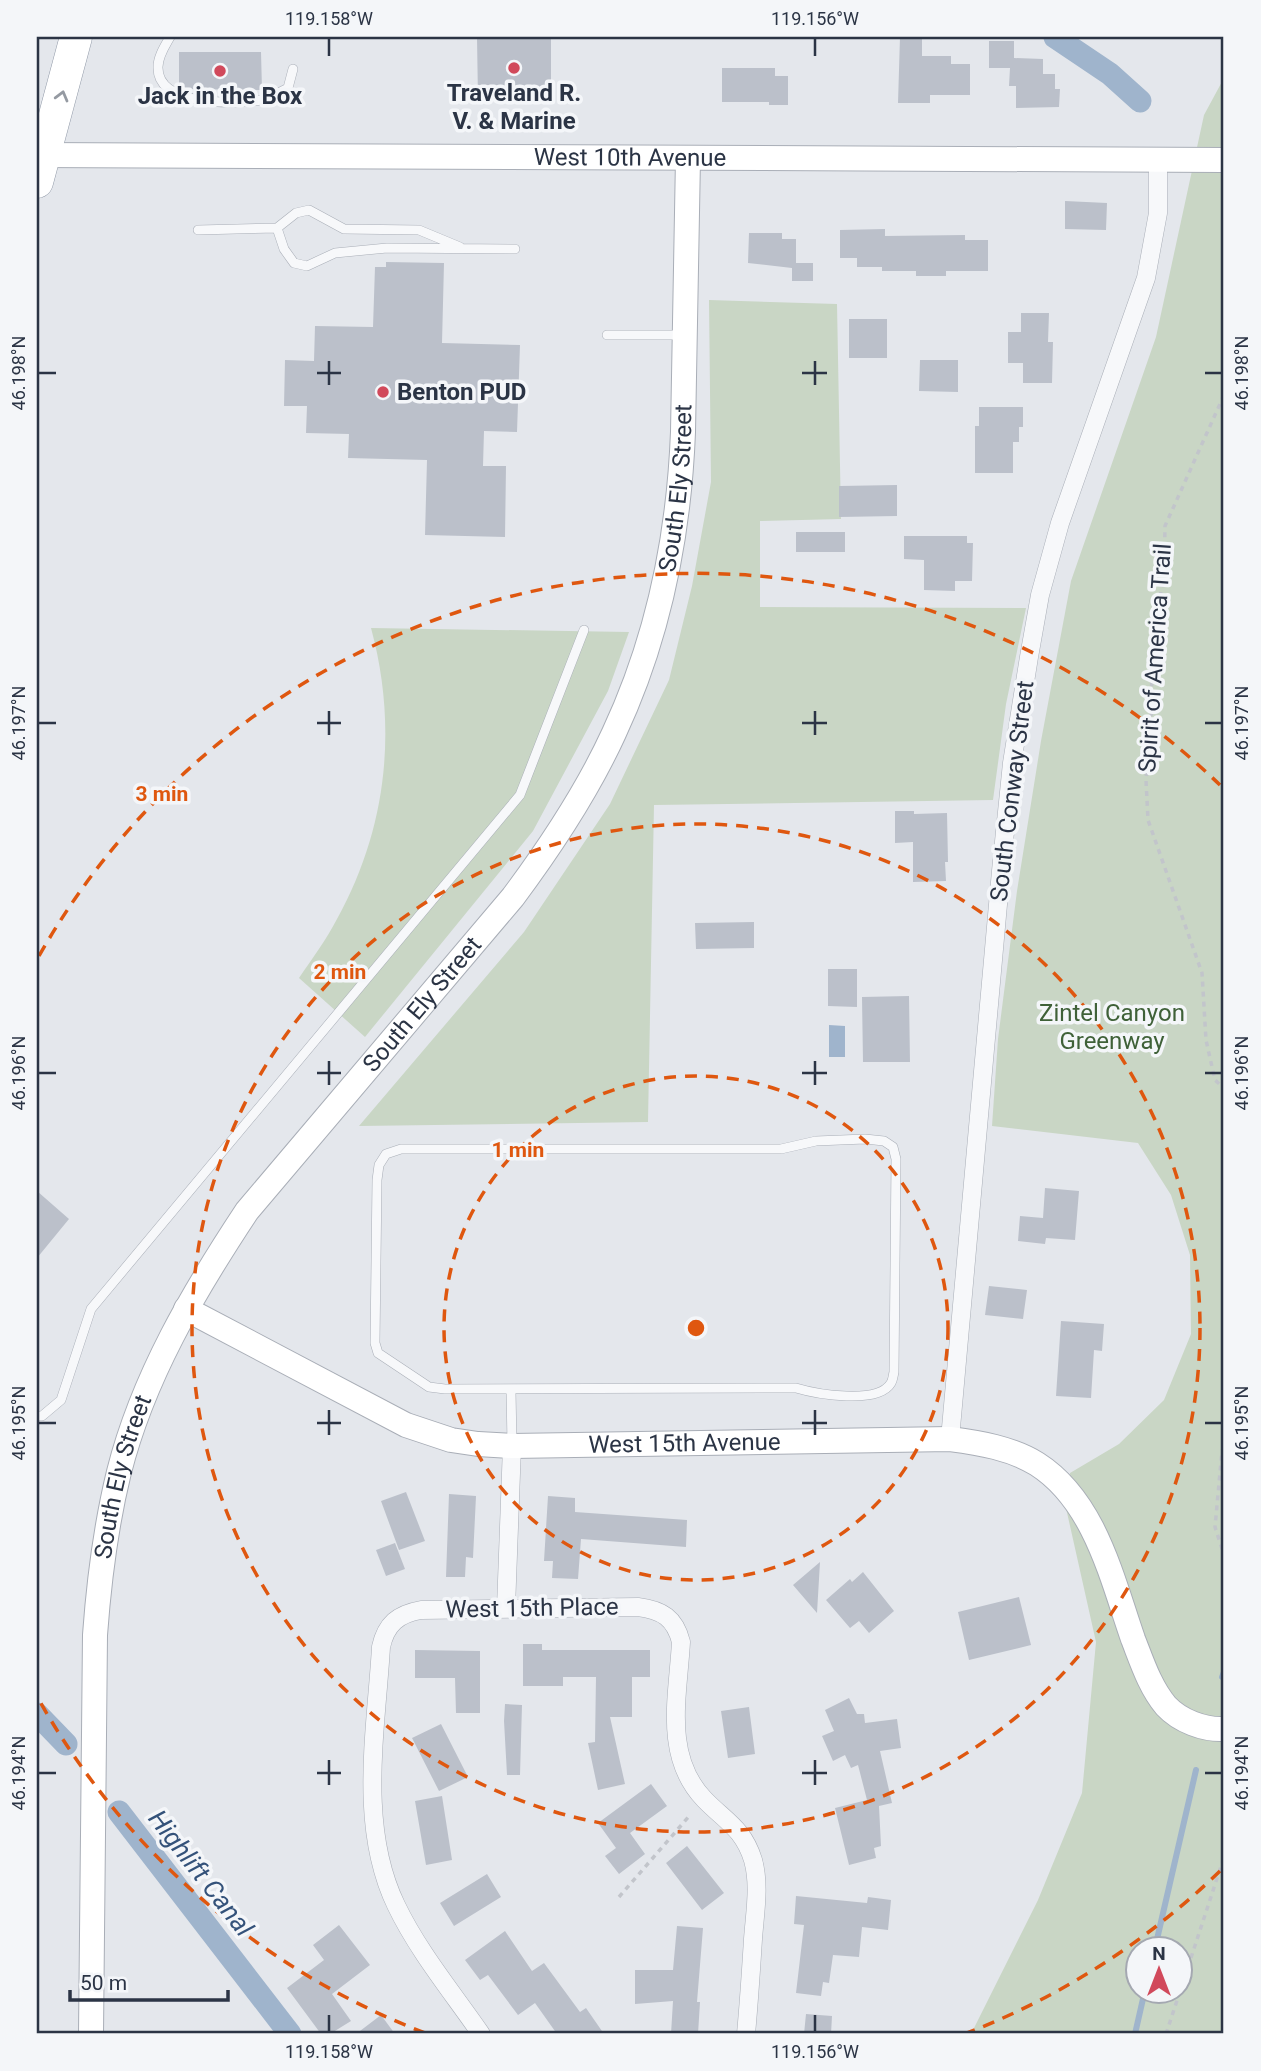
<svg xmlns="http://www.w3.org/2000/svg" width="1261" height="2071" viewBox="0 0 1261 2071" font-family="Roboto,sans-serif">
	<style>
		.green { fill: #c9d6c5; fill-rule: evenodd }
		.water { fill: #9fb4cc }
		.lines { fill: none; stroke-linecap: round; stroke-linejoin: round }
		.stream { stroke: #9fb4cc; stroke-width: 6 }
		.canal { stroke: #9fb4cc; stroke-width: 23 }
		.building { fill: #bbc0ca }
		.lane-casing { stroke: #a9aeb7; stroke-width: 10 }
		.street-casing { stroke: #a9aeb7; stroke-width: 19 }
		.secondary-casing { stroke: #a9aeb7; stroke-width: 26 }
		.highway-casing { stroke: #8b94a3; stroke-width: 33 }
		.path { stroke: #c2c5cb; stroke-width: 3.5; stroke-dasharray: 5 5; stroke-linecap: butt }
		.lane { stroke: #f7f8fa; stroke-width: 9 }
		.street { stroke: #f7f8fa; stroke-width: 18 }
		.secondary { stroke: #fff; stroke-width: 24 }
		.highway { stroke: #fff; stroke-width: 32 }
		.oneway { stroke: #959aa2 }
		.ticks { fill: none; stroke: #2b3445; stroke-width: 2.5 }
		.ring { fill: none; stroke: #df570f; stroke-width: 3.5; stroke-dasharray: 12 9 }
		.poi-dot { fill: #d1495b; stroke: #f4f6f9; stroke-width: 2.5 }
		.labels { text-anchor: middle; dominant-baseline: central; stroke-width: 7; stroke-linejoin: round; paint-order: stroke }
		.poi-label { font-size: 24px; font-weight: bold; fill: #2b3445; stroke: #f4f6f9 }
		.street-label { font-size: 24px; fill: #2b3445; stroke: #f4f6f9 }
		.park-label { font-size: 24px; fill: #3f6138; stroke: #f4f6f9 }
		.water-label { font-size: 26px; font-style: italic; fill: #34527a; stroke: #f4f6f9 }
		.centre { fill: #df570f; stroke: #f4f6f9; stroke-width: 3.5 }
		.ring-label { font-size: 21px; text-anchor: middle; font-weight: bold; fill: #df570f; stroke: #f4f6f9; stroke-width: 7; stroke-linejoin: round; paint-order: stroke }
		.neatline { fill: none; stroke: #2b3445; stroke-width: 2.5 }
		.ticks-label { font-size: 18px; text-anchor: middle; fill: #2b3445 }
	</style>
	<rect width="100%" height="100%" fill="#e4e7ec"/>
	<path class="green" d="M1224 78V2034H971L1038 1900 1082 1793 1096 1642 1066 1508 1070 1473 1119 1444 1164 1400 1191 1334 1190 1255 1171 1195 1138 1143 992 1126 998 1039 1017 891 1041 741 1071 581 1156 337 1204 115ZM1138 1948H1180V1990H1138Z
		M709 300 837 304 841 519 760 521V607L1026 608 1006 704 993 800 654 805 648 1122 359 1126 524 932 610 804 669 680 692 586 711 482Z
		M371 628 629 632 608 691 533 831 365 1037 299 978C312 959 326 940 337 919 387 829 398 727 371 628Z"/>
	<path class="water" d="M829 1025 845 1026V1057H829Z"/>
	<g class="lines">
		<path class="stream" d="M1222 1677 1224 1672
			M1155 1948 1196 1770
			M1135 2034 1145 1990"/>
		<path class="canal" d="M1055 37 1110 74 1140 101
			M37 1714 66 1744
			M119 1812 290 2034"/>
	</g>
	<path class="building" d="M477 37H551V100H478Z
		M900 37H922V56H951V64H970V95H930V103H898Z
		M989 41H1014V58L1043 59V74H1055V89H1060L1059 107 1016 108V86H1009L1010 68H989Z
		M179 52H261L262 90 186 89 179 86Z
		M722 68H775V76H788V105H769V102H722Z
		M1065 201 1107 203 1106 230 1065 229Z
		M885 229V236L965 235V240H988V271H946V276H916V271H882V267H857V258H840V230Z
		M749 233H782V239H796V263H813V281H792V268L748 263Z
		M386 262 444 263 442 343 520 345 517 432 484 431 483 466H506L505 537 425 535 427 460 348 458 349 434 306 433 307 406H284L285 360 314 361 315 326 373 327 375 267H386Z
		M1021 313H1049L1048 342H1053L1052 383H1023V363H1008V332H1021Z
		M849 319H887V358H849Z
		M920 360H958V392L919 391Z
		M979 407H1023V427H1019V442H1013V473H975V426H979Z
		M897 485V516L839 517V486Z
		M796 532H845V552H796Z
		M904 536H967V543H973L972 581H955V591L924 590V560L904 559Z
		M895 811H914V814L947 813 948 862H945L946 881 913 882V842L895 843Z
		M754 922V948L696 949 695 923Z
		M828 969H857V1007L828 1006Z
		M909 996 910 1062H863L862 997Z
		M1045 1188 1079 1191 1075 1240 1046 1238 1045 1244 1018 1241 1020 1216 1043 1218Z
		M37 1191 69 1219 37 1258Z
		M989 1286 1027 1290 1023 1319 985 1315Z
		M1061 1321 1104 1324 1102 1351 1094 1350 1091 1398 1056 1396Z
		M406 1492 425 1541 399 1550 381 1501Z
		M449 1494 476 1496 473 1558 466 1557 465 1577H446Z
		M548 1496 575 1498V1512L687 1520 686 1547 581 1539 578 1579 552 1578 553 1561H544Z
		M395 1543 405 1569 386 1576 376 1550Z
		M820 1562 817 1613 793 1585Z
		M863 1572 894 1611 869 1633 859 1621 850 1628 826 1600 850 1579 852 1582Z
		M1019 1597 1031 1645 969 1660 958 1612Z
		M523 1644H542V1650H650V1677H632V1717H610L625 1784 598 1790 588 1743 595 1742 596 1677H563V1686H523Z
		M415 1650 480 1651V1713H456L455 1678H415Z
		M849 1698 857 1714H864L865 1723 897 1719 901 1748 880 1751 892 1803 879 1806 881 1846 874 1848 876 1858 849 1865 835 1808 867 1800 858 1765 851 1768 845 1755 833 1761 822 1736 834 1731 825 1710Z
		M505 1704 522 1705 520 1775H507L504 1721Z
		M749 1707 755 1754 728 1758 721 1711Z
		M441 1724 468 1777 439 1791 412 1738Z
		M651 1784 667 1806 630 1833 645 1854 619 1874 605 1856 616 1848 598 1823Z
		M442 1796 452 1860 426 1865 415 1801Z
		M687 1846 724 1893 702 1910 666 1863Z
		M487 1874 501 1897 454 1926 440 1903Z
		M796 1896 867 1903 868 1897 891 1900 888 1930 862 1927 859 1957 833 1955 829 1983 823 1982 821 1996 796 1993 804 1925 794 1924Z
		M339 1925 370 1965 332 1994 351 2021 330 2034H321L287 1988 324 1960 313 1945Z
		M677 1926 703 1928 697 2002H700L698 2034H671L673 2001 635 2004V1970H673Z
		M505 1931 532 1971 544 1963 580 2012 586 2008 604 2034H557L535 2003 518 2015 488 1975 480 1980 465 1960Z
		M806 2014 832 2016 831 2034H804Z
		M381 2015 395 2034H356Z"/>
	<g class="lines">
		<g class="lane-casing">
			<path id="lane" d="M170 37C165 46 158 56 158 67 157 107 236 104 262 100 271 98 280 92 288 88L293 69
				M277 228 296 213 309 210 344 229 419 230 460 247
				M198 230 277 228 284 249 294 263 307 266 335 253 387 248 515 249
				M607 335H682
				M865 1139 884 1141 893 1147 896 1159 894 1372C893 1376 893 1380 891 1383 878 1405 816 1394 796 1388L445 1389 429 1387 378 1353 375 1343 377 1180 379 1165 386 1154 401 1149H781L816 1141Z
				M511 1391 512 1444
				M37 1416H42L61 1400 91 1309 520 795 584 630"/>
		</g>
		<g class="street-casing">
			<path id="street" d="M950 1439 1001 871 1012 763 1029 657 1040 595 1060 523 1146 278 1158 213V160
				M506 1608 512 1446
				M481 2034C452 1992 418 1951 396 1905 358 1826 376 1732 381 1647 386 1624 398 1614 421 1610L638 1607C662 1610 675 1618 681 1642 678 1696 663 1756 704 1799 725 1821 743 1828 753 1860 760 1885 755 1912 753 1939 751 1971 749 2002 746 2034"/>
		</g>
		<g class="secondary-casing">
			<g id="secondary">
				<path id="s1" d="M37 155 1224 160"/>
				<path id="s2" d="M186 1309 406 1425 451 1440 478 1444 512 1446 950 1439C980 1443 1011 1448 1037 1464 1095 1501 1112 1579 1133 1639 1142 1662 1150 1687 1166 1706 1180 1721 1204 1730 1224 1729"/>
				<path id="s3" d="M91 2034 95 1635C99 1580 106 1525 119 1472 143 1377 194 1291 247 1211L513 897C551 846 587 792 614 733 658 639 679 535 683 432L688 158"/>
			</g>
		</g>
		<g class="highway-casing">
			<path id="highway" d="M37 182 76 37"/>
		</g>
		<path class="path" d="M1224 395 1165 526 1164 574 1151 651 1152 703 1146 780 1148 820 1202 973 1206 1040 1215 1080 1224 1088
			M1224 1446 1222 1451 1215 1527 1224 1555
			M619 1897 691 1814
			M1166 2034 1224 1857"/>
		<use href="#lane" class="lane"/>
		<use href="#street" class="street"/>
		<use href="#secondary" class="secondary"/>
		<use href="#highway" class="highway"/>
	</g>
	<defs><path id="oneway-chevron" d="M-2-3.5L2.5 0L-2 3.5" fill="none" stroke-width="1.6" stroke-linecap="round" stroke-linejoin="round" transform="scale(1.75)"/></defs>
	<use class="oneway" href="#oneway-chevron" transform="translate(62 96) rotate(-75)"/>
	<path class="ticks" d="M329 38V56M815 38V56M329 361V385M815 361V385M38 373H56M317 373H341M802 373H827M1205 373H1222M329 711V735M815 711V735M38 723H56M317 723H341M802 723H827M1205 723H1222M329 1061V1085M815 1061V1085M38 1073H56M317 1073H341M802 1073H827M1205 1073H1222M329 1410V1435M815 1410V1435M38 1423H56M317 1423H341M802 1423H827M1205 1423H1222M329 1760V1785M815 1760V1785M38 1773H56M317 1773H341M802 1773H827M1205 1773H1222M329 2015V2032M815 2015V2032"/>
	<g class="ring">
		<circle cx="696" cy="1328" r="252"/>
		<circle cx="696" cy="1328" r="504"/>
		<path d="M1220 1871A755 755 0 0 1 967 2033M425 2033A755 755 0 0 1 39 1700M39 956A755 755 0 0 1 1220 785"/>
	</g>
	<g class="poi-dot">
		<circle cx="514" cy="68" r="7"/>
		<circle cx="220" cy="71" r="7"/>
		<circle cx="383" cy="392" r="7"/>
	</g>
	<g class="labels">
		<g class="poi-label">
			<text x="514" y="93">Traveland R.<tspan x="514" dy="28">V. &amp; Marine</tspan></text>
			<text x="220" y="96">Jack in the Box</text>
			<text x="397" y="392" text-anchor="start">Benton PUD</text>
		</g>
		<g class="street-label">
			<text stroke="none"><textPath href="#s1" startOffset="593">West 10th Avenue</textPath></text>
			<text stroke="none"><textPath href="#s3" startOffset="1715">South Ely Street</textPath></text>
			<text transform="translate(1155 658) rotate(-86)">Spirit of America Trail</text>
			<text transform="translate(1012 791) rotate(-83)">South Conway Street</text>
			<text stroke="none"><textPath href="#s3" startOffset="1127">South Ely Street</textPath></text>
			<text stroke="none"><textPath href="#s2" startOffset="530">West 15th Avenue</textPath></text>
			<text stroke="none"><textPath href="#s3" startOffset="560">South Ely Street</textPath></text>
			<text transform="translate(532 1608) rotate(-1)">West 15th Place</text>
		</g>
		<g class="park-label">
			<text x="1112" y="1013">Zintel Canyon<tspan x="1112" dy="28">Greenway</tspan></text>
		</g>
		<g class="water-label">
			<text transform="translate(201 1873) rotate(52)">Highlift Canal</text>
		</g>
	</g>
	<circle cx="696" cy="1328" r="10" class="centre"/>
	<g class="ring-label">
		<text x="162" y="801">3 min</text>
		<text x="340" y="979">2 min</text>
		<text x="518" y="1157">1 min</text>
	</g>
	<rect width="1261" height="2071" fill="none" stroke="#f4f6f9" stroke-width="77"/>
	<g transform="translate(1159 1970)"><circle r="33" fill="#f4f6f9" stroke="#a4a8b1" stroke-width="2"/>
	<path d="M0-5L12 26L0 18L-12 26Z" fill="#d1495b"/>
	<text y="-10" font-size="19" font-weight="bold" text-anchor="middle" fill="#2b3445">N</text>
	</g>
	<path d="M70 1990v10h158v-10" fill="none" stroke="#2b3445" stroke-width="3.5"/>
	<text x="80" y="1990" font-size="21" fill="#2b3445" stroke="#f4f6f9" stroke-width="5" paint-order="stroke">50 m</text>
	<rect x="38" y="38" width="1184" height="1994" class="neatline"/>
	<g class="ticks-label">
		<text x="329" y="25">119.158°W</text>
		<text x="815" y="25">119.156°W</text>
		<text transform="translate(19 373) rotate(-90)" y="6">46.198°N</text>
		<text transform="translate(1242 373) rotate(-90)" y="6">46.198°N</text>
		<text transform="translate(19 723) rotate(-90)" y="6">46.197°N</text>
		<text transform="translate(1242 723) rotate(-90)" y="6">46.197°N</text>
		<text transform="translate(19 1073) rotate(-90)" y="6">46.196°N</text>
		<text transform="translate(1242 1073) rotate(-90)" y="6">46.196°N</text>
		<text transform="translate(19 1423) rotate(-90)" y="6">46.195°N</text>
		<text transform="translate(1242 1423) rotate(-90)" y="6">46.195°N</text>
		<text transform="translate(19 1773) rotate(-90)" y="6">46.194°N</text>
		<text transform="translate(1242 1773) rotate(-90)" y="6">46.194°N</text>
		<text x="329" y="2058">119.158°W</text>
		<text x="815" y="2058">119.156°W</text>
	</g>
</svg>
